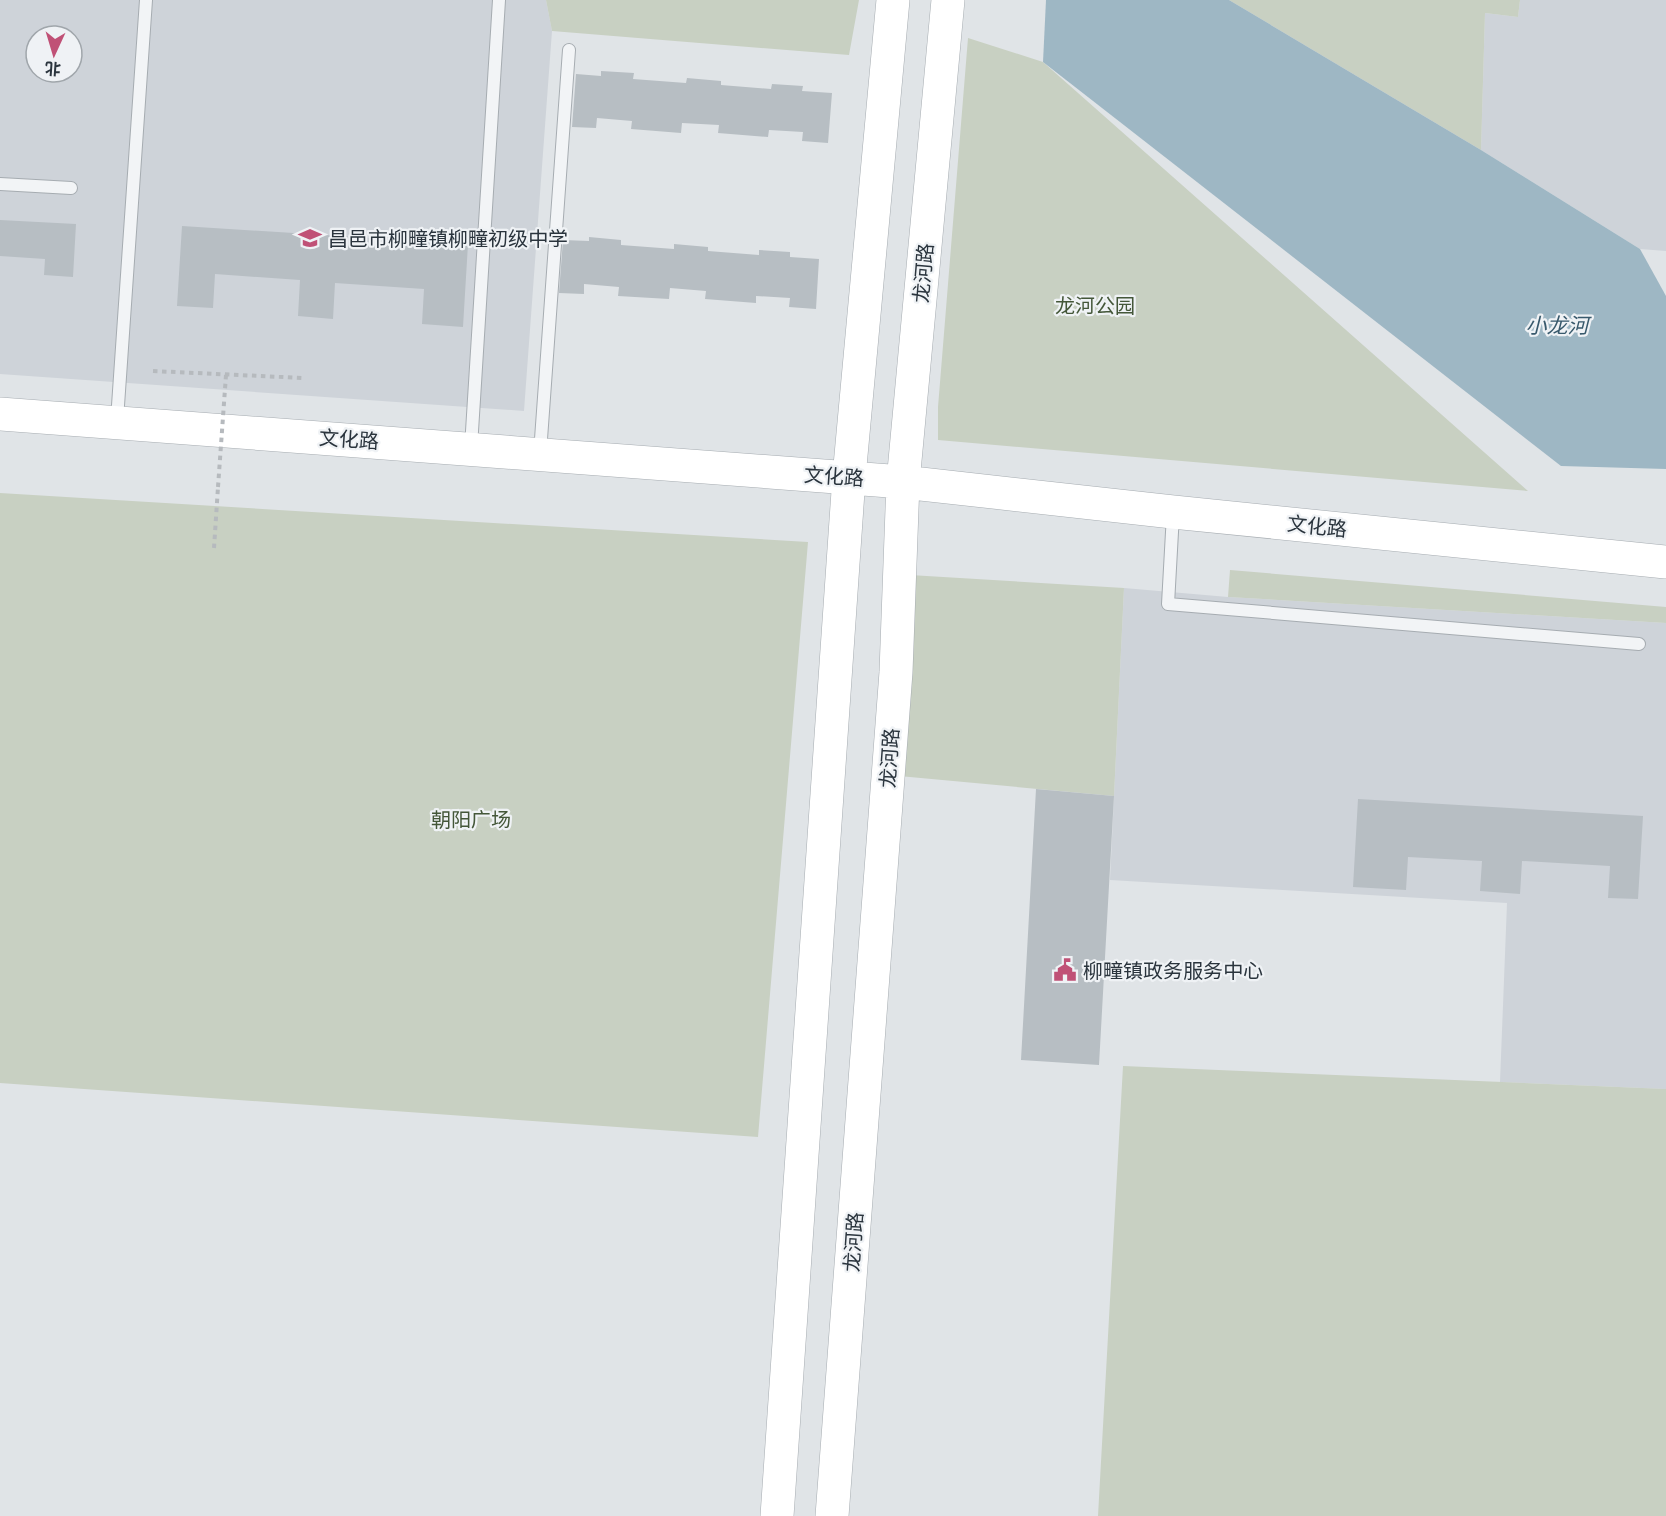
<svg xmlns="http://www.w3.org/2000/svg" width="1666" height="1516" viewBox="0 0 1666 1516" font-family="'IBM Plex Sans','Noto Sans SC',sans-serif">
	<style>
		.built { fill: #ced3d9; fill-rule: evenodd }
		.green { fill: #c8d0c2 }
		.water { fill: #9eb7c4 }
		.building { fill: #b7bec3 }
		.lines { fill: none; stroke-linecap: round; stroke-linejoin: round }
		.lane-casing { stroke: #a6acb1; stroke-width: 14 }
		.secondary-casing { stroke: #a6acb1; stroke-width: 34 }
		.path { stroke: #b6babe; stroke-width: 4; stroke-dasharray: 4.5 4.5; stroke-linecap: butt }
		.lane { stroke: #f2f4f6; stroke-width: 12 }
		.secondary { stroke: #fff; stroke-width: 33 }
		.path-bridge { stroke: #b6babe; stroke-width: 4; stroke-dasharray: 4.5 4.5; stroke-linecap: butt }
		.labels { text-anchor: middle; dominant-baseline: central; stroke-width: 4.5; stroke-linejoin: round; paint-order: stroke }
		.poi-label { font-size: 20px; fill: #2a343d; stroke: #eff2f5; text-anchor: start }
		.street-label { font-size: 20px; fill: #2a343d; stroke: #eff2f5 }
		.park-label { font-size: 20px; fill: #445739; stroke: #eff2f5 }
		.water-label { font-size: 21px; font-style: italic; fill: #38596c; stroke: #eff2f5 }
	</style>
	<rect width="100%" height="100%" fill="#e0e4e7"/>
	<path class="built" d="M0 0H546L552 31 524 411 0 374ZM36 36H72V72H36Z
		M1520 0H1666V251L1640 249 1481 150 1485 13 1518 17Z
		M1124 588 1228 597 1666 623V1089L1500 1082 1507 903 1110 880Z"/>
	<path class="green" d="M546 0H859L849 55 552 31Z
		M1229 0H1520L1518 17 1485 13 1481 150Z
		M968 38 1043 62 1528 491 938 440V407Z
		M0 493 808 542 758 1137 0 1083Z
		M1230 570 1666 607V623L1228 597Z
		M910 575 1124 588 1114 796 899 776Z
		M1123 1066 1666 1089V1516H1098Z"/>
	<path class="water" d="M1046 0H1229L1481 150 1640 249 1666 296V469L1561 466 1043 62Z"/>
	<path class="building" d="M601 71 634 73 633 79 686 83 687 78 721 81V85L771 89 772 84 803 86 802 91 832 93 828 143 802 141 803 132 769 130 768 137 718 133 719 125 682 123 681 133 631 129 632 121 597 118 596 128 572 127 576 74 601 76Z
		M0 220 76 224 73 277 44 275 45 259 0 256Z
		M182 226 468 244 463 327 422 324 424 289 335 283 333 319 298 316 300 280 215 274 213 308 177 306Z
		M589 237 621 240V245L674 249V244L708 247V251L759 255V250L790 252V257L819 259 816 309 789 307 790 298 756 296V303L705 299 706 291 670 288 669 299 618 296 619 287 584 284V294L559 293 563 240 589 241Z
		M1036 789 1114 796 1099 1065 1021 1060Z
		M1358 799 1643 816 1638 899 1608 898 1610 866 1522 861 1520 894 1480 891 1482 861 1408 857 1406 890 1353 887Z"/>
	<g class="lines">
		<g class="lane-casing">
			<path id="lane" d="M0 184 71 188
				M117 420 146 0
				M471 447 499 0
				M540 453 569 50
				M1173 514 1168 604 1639 644"/>
		</g>
		<g class="secondary-casing">
			<path id="secondary" d="M0 414 903 482 1173 512 1666 562
				M777 1516 849 477 893 0
				M832 1516 896 672 903 482 948 0"/>
		</g>
		<path class="path" d="M153 371 303 378
			M214 548 218 487"/>
		<use href="#lane" class="lane"/>
		<use href="#secondary" class="secondary"/>
		<path class="path-bridge" d="M218 487 226 375"/>
	</g>
	<defs>
		<g id="school-bare" transform="scale(1.8)"><path d="M0-5L7-2L0 1L-7-2ZM-4 1L0 2.5L4 1V4Q0 6-4 4Z" fill="#c05176" stroke="#eff2f5" stroke-width="2.5" paint-order="stroke"/></g>
		<g id="civic-bare" transform="scale(1.8)"><path d="M-.6-6.5H3V-4.5H.6V-3L4-1V1h2V6H-6V1h2V-1L-.6-3ZM-1.2 2.5V6h2.4V2.5Z" fill="#c05176" stroke="#eff2f5" stroke-width="2.5" paint-order="stroke"/></g>
	</defs>
	<g fill-rule="evenodd">
		<use href="#school-bare" x="310" y="238"/>
		<use href="#civic-bare" x="1065" y="970"/>
	</g>
	<g class="labels">
		<g class="poi-label">
			<text x="328" y="238">昌邑市柳疃镇柳疃初级中学</text>
			<text x="1083" y="970">柳疃镇政务服务中心</text>
		</g>
		<g class="street-label">
			<text transform="translate(923 273) rotate(-85)">龙河路</text>
			<text transform="translate(349 439) rotate(4)">文化路</text>
			<text transform="translate(834 476) rotate(4)">文化路</text>
			<text transform="translate(1317 526) rotate(6)">文化路</text>
			<text transform="translate(889 758) rotate(-86)">龙河路</text>
			<text transform="translate(853 1242) rotate(-86)">龙河路</text>
		</g>
		<g class="park-label">
			<text x="1095" y="305">龙河公园</text>
			<text x="471" y="819">朝阳广场</text>
		</g>
		<g class="water-label">
			<text x="1557" y="325">小龙河</text>
		</g>
	</g>
	<g transform="translate(54 54) rotate(184)"><circle r="28" fill="#eff2f5" stroke="#a0a6ab" stroke-width="1.5"/>
	<path d="M0-4.5L10 22L0 15L-10 22Z" fill="#c05176"/>
	<text y="-9" font-size="16" font-weight="bold" text-anchor="middle" fill="#2a343d">北</text>
	</g>
</svg>
